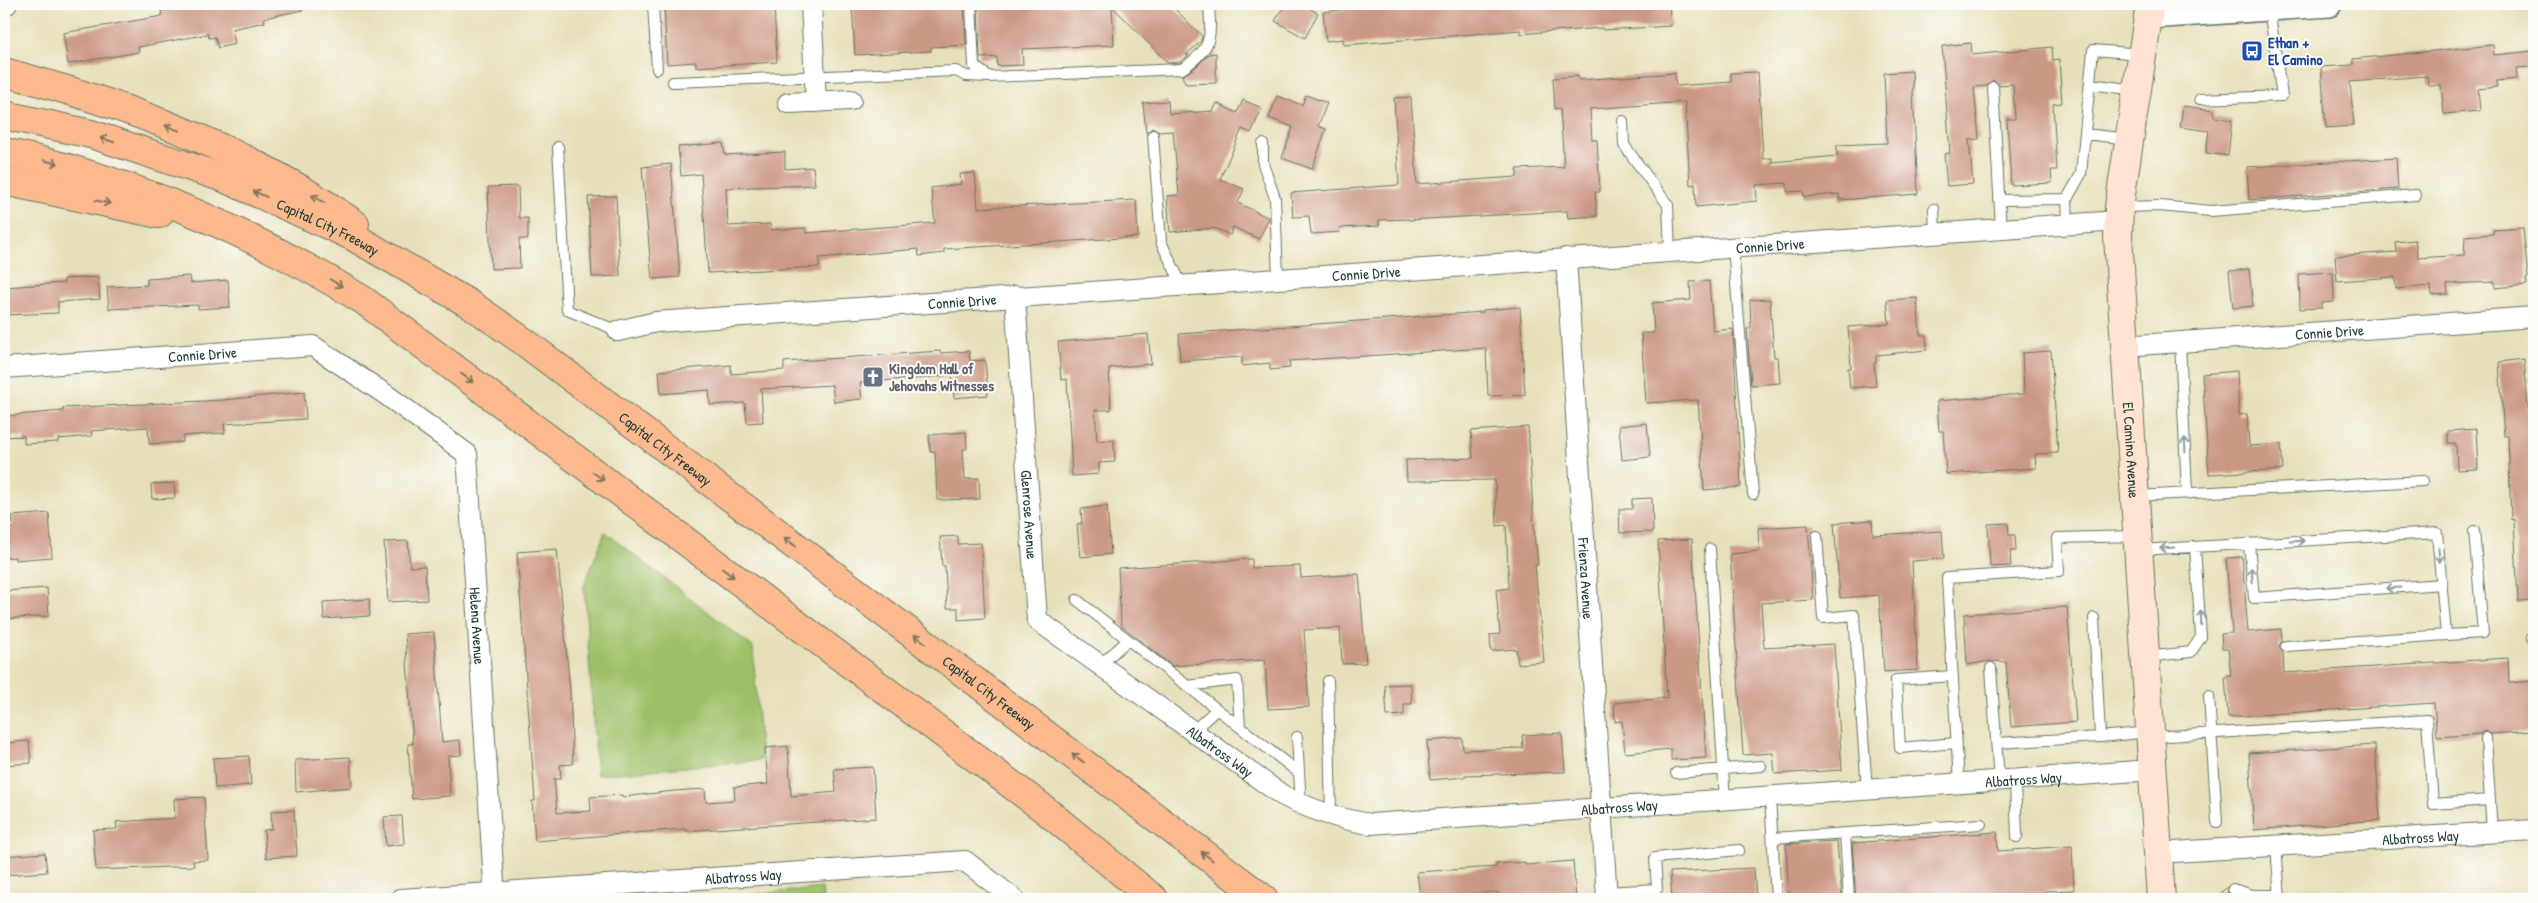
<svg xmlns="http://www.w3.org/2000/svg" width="2538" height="903" viewBox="0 0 2538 903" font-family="'Patrick Hand',sans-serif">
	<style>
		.green { fill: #9ebf68; stroke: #5e7e4e }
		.building { fill: #cc9886 }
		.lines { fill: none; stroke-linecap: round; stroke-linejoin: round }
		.service-casing { stroke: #657663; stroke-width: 12 }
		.minor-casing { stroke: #657663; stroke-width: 22 }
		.tertiary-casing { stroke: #657663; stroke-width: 28 }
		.secondary-casing { stroke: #657663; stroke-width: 30 }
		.motorway-casing { stroke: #657663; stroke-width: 30 }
		.service { stroke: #fff; stroke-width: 10 }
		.minor { stroke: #fff; stroke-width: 20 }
		.tertiary { stroke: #fff; stroke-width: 25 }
		.secondary { stroke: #fee3d2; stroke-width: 28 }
		.motorway { stroke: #fcba8e; stroke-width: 28 }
		.oneway { stroke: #82755c }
		.oneway2 { stroke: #8f9e9a }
		.labels { text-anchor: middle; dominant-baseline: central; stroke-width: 4; stroke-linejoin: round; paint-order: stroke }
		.transit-label { font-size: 15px; font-weight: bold; fill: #164399; stroke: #fdfcf7; text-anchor: start }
		.street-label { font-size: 15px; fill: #1f3d34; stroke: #fdfcf7 }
		.worship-label { font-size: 15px; font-weight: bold; fill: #5b616d; stroke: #fdfcf7; text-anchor: start }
	</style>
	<rect width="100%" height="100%" fill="#fdfcf7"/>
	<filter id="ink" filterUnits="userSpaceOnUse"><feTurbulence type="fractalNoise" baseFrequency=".02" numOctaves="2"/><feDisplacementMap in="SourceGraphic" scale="10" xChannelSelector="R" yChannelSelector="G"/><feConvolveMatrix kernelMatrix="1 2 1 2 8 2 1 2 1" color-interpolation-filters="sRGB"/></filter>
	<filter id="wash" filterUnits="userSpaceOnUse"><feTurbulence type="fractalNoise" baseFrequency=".0096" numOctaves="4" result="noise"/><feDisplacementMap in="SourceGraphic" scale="20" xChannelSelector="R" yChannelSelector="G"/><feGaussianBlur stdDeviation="1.12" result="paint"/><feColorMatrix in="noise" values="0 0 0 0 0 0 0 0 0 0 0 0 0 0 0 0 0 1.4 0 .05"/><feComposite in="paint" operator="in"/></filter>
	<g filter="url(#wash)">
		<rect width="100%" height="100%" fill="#e7dfba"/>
		<path class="green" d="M605 532 753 647 761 760 597 775 584 586Z
			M822 888 823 899H759V894Z"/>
		<g id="blocks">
			<path class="building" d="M205 4H302L303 10 264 18 265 22 232 29 235 44 218 48 215 37 209 38 208 34 138 47 139 52 68 64 63 33 162 16 161 11Z
				M664 4H774L777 62 696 67V62L667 64Z
				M852 4H964L966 45 931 47V51L855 55Z
				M978 4H1021V6L1170 4 1202 36 1201 41 1186 55H1189L1188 56 1180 62 1168 63 1112 6 1114 45 1022 49 1023 65 997 66V57L980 58Z
				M1285 4H1301L1318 13 1305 38 1275 21Z
				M1373 4H1669L1671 26 1603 30 1602 28 1564 31V30L1521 34V30L1344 45 1343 39 1326 41 1323 12 1373 6Z
				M1971 43 1972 55 2052 47 2053 60 2059 59 2062 103 2053 104 2057 170H2051L2052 183 2011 185 2007 119H2015L2013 84 1999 85 1993 80 1986 86 1974 87 1979 139 1969 140 1973 184 1947 186 1944 154 1950 153 1942 46Z
				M2493 45 2494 55 2534 51V67L2516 68 2517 79 2497 81V87L2478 89 2480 111 2444 114 2441 85H2428L2427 76 2350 82 2354 126 2326 128 2321 67 2353 65V59Z
				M1216 53V83L1186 84 1182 76 1196 67 1209 54Z
				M1912 71 1918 194 1840 200 1839 194 1804 197 1803 191 1787 192V183L1756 185 1757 201 1696 207 1695 184 1690 185 1685 102 1590 109 1592 140H1597L1600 192H1595L1597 216 1568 218 1567 211 1409 220V219L1379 220V226L1339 228 1340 232 1311 234 1309 216 1293 217 1291 193 1399 185 1394 98 1411 97 1417 184 1517 177V169L1564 167 1560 108 1555 109 1553 78 1578 76 1579 80 1675 73 1676 86 1731 82V73L1758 72 1763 159 1772 158V162L1837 156V145L1887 143 1884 73Z
				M1306 95 1327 103 1318 126 1326 129 1312 169 1282 158 1293 127 1269 118 1277 96 1302 105Z
				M1243 100 1262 108 1251 133 1242 129 1220 179 1244 189 1238 203 1269 218 1259 239 1233 227 1230 235 1214 228 1170 232 1167 196 1179 195 1173 131 1159 132 1152 128 1146 133 1143 103 1168 101 1169 114 1213 111 1217 103 1237 113Z
				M2183 106 2214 110V117L2232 120 2228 156 2206 153 2209 131 2180 127Z
				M723 143 725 155 785 152V169L813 167 815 185 726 188 728 226 770 224 771 230 805 228 806 233 935 223 931 188 961 184 960 174 975 173 978 208 1136 200 1138 237 944 249V253L919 256 918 249 819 258V267L708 273 701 174 681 176 678 147Z
				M2396 158 2398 189 2249 200 2247 167Z
				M671 164 680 277 652 279 642 167Z
				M518 186 519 218H528V239H519L520 268 491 269 488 187Z
				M616 196 620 276 592 277 588 197Z
				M2523 228 2528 278H2526L2527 285 2495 288V282L2447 284 2448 294 2432 295 2431 286 2396 289 2395 277 2337 281 2335 256 2396 252 2395 242 2415 240 2418 258 2464 255 2465 236 2493 234V230Z
				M2249 269 2253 306 2233 308 2229 271Z
				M2333 272 2334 302 2322 303V308L2300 309 2299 274Z
				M190 276 191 283 228 280 230 307 198 309V305L109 309 107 287 147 285V279Z
				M98 277 100 299 58 302V313L4 315V287L64 283V279Z
				M1709 281 1713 331 1733 329 1741 487 1704 490 1698 400 1646 403 1641 333H1654L1652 303 1691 300 1690 282Z
				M1917 298 1920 335H1926L1927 350 1876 355V363H1874L1876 386 1850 388 1848 368H1851L1848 327 1889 324 1887 300Z
				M1770 299 1774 357H1778L1780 383 1751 385 1747 329 1751 328 1750 300Z
				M1520 307 1525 395 1488 396 1486 348 1289 361 1290 368 1270 370V363L1242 366V357L1180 361 1179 334 1483 312V310Z
				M1148 334 1151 364 1109 368 1111 410H1095L1097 441 1114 440 1115 462 1099 463V474L1072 476 1067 379 1061 380 1058 342Z
				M940 351 941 353 969 351 970 361 985 360 988 395 954 398 952 375 860 383 862 399 834 402 832 385 761 389 763 422 747 423 745 403 710 405 709 390 661 394 659 371 731 365V374L784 370V362Z
				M2051 351 2058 453 2035 454 2036 468 1946 474 1943 431H1939L1937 401 2024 394 2022 353Z
				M2524 359 2531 444H2534V601L2518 602 2514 519 2511 520 2508 436H2504L2499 362Z
				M2237 371 2239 415 2247 414 2249 446 2281 444 2283 470 2209 474 2202 374Z
				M304 392 306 419 224 424 225 433 183 436V442L149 444 148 427 91 431 92 436 58 439V442L24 444V436L4 437V416L63 411V408L223 400Z
				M1647 423 1650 457 1622 460 1619 426Z
				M1528 427 1535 545H1536L1538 565H1535L1544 662 1518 664 1516 649 1491 651 1490 635 1500 634 1496 590 1509 588 1506 525 1497 526 1495 480 1407 481 1406 460 1473 458 1471 431Z
				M2476 429 2478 469 2457 470 2456 444H2448V431Z
				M966 432 967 449H963L965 479 979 478 980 499 937 500 935 451 930 452 929 435Z
				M174 483 175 498 152 499 151 484Z
				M1652 498 1653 532 1620 533 1619 509H1632V499Z
				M1107 506 1111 554 1080 557 1077 524 1082 523 1081 509Z
				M49 513 52 557 15 560V557L4 558V530L13 529 12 516Z
				M1872 520 1873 535 1942 531 1944 559 1912 561 1918 670 1884 672 1879 595 1840 598 1834 523Z
				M2008 523 2009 535H2015L2016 551H2010L2011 566 1990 567 1988 524Z
				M1808 525 1813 600 1761 603 1764 648 1834 644 1842 770 1775 774 1773 753 1743 755 1730 554 1759 551 1758 528Z
				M958 536V544L981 543 985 618 958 620V608H947L945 566H942L940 537Z
				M1692 539 1706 758 1671 760V749L1625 753 1622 721 1615 722 1614 703 1667 698 1658 541Z
				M408 541 410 567 425 566 427 600 388 602 384 542Z
				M557 549 570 691 573 764 560 765 561 779H554L557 813 591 811 590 797 622 795 623 797 674 791 705 789 706 802 735 800 734 787 768 784 765 748 788 746 791 796 836 792 834 769 873 767 876 818 685 831V829L535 841 532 801H535L517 552Z
				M2242 557 2248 632 2281 629 2282 640 2279 647 2283 652 2284 673 2508 658 2509 683 2534 681V731L2491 734 2485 731 2480 734 2437 737 2434 703 2228 717 2225 677 2231 676 2228 649H2222L2221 634 2232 633 2226 558Z
				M1252 559V568L1300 566 1301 578 1359 574 1366 663 1342 664 1340 628 1304 630 1309 707 1268 709 1265 660 1172 666 1121 625 1118 568Z
				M47 588 49 616 4 619V591Z
				M369 599 370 616 324 619 323 602Z
				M2067 607 2076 722 2011 727 2006 662 1990 661 1967 665 1964 614Z
				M434 632 442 742 460 740 461 755 448 756 450 796 412 799 408 744H413L405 634Z
				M1411 684 1412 704H1404V715L1387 716 1385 685Z
				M1562 733 1565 772 1465 775V777L1430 780 1427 741 1462 738 1463 750 1523 748 1522 735Z
				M29 741 31 763 4 765V743Z
				M2375 745 2380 820 2254 830 2249 753Z
				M249 756 251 785 215 788 213 758Z
				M350 757 352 787 296 792 295 760Z
				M204 797 208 860 193 861 194 866 96 870 93 830 117 829 116 822 175 818 174 799Z
				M294 810 297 856 266 858 264 830 272 829 271 811Z
				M402 816 404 844 386 846 384 817Z
				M1997 832 1998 851 2072 846 2074 890 2046 891V899H1856L1852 843Z
				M1837 841 1842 899H1789L1786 844Z
				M45 853 47 872 4 875V856Z
				M1573 861 1576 899H1499L1498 892 1420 898 1417 872 1496 867V864L1525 862V865Z
				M1754 868 1756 899H1672L1670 872Z
				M2227 887 2228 894 2242 899H2215Z"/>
		</g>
	</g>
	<g filter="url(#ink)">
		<use href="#blocks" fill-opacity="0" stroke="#657663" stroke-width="1"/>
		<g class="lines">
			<g class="service-casing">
				<path id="service" d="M653 4 657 69
					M971 4 974 66 990 77 1182 69C1213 48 1211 38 1209 4
					M673 82 956 71 966 76 990 77
					M2090 84 2136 90
					M1993 87 2001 229
					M2200 99 2282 96 2269 9
					M1623 121 1624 145 1668 205 1670 251
					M2085 134 2129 139
					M1153 135 1161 242 1182 285
					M1263 144V164L1275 198 1278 278
					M558 147 567 310 618 331
					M2067 199 2068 224
					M1999 200 2067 199 2081 174 2093 50 2141 54
					M2120 207 2160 206 2211 211 2416 195
					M1934 209 1935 233
					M1733 247 1753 494
					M2180 342 2187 493
					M2135 496 2423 481
					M1817 536 1823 618 1854 615 1867 790
					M2249 544 2254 598 2442 584
					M1710 549 1725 801
					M2139 550 2437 533 2446 635 2286 646
					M1077 600 1299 773
					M2446 635 2483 633 2474 531
					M2532 637H2534
					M2146 657 2191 652 2201 637 2195 547
					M1100 665 1128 640
					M1991 668 1999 781
					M1953 676 1896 680 1900 748 1956 743
					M1328 681 1331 816
					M1187 686 1237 680 1240 727
					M2209 696 2217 822
					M1193 731 1217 709
					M1297 737 1301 805
					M2100 737 2149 732
					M2152 737 2427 720 2433 804 2490 800
					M2486 738 2492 832
					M1996 743 2100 737 2094 618
					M1676 773 1761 766
					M2015 780 2017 837
					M1959 784 1947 578 2059 571 2057 538 2137 536
					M1770 797 1776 899
					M1845 833 1849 899
					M1773 838 1981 824
					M2276 846 2280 899
					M2233 889 2253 895 2255 899
					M1607 892 1657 889 1655 858 1739 850
					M2249 899 2253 895H2279"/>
			</g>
			<g class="minor-casing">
				<g id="minor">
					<path d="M811 4 816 102"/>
					<path d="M4 5 7 4"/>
					<path d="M788 103 851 100"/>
					<path id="s1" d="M1566 258 1607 899"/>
					<path id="s2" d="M1015 296 1037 620 1282 795C1311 810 1338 819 1370 824L2152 770"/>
					<path id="s3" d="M618 331 656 322 2118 221"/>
					<path id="s4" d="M2124 346 2534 317"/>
					<path id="s5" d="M4 368 313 346 385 394 467 454 495 899"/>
					<path id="s6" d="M2157 853 2534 830"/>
					<path id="s7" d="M400 899 965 861 1014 899"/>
				</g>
			</g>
			<g class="tertiary-casing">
				<path id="tertiary" d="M2150 16 2329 4"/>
			</g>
			<g class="secondary-casing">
				<g id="secondary">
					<path id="s8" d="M2150 4 2119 207 2118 237 2161 899"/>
				</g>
			</g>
			<g class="motorway-casing">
				<g id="motorway">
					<path d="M4 72C125 104 252 151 355 224"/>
					<path id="s9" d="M4 115 91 134 224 178 352 236 473 306 523 341 1264 899"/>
					<path d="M4 152C131 180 252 232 363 300L1044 809 1154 899"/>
					<path d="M4 181 159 214"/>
				</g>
			</g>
			<use href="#service" class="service"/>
			<use href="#minor" class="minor"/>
			<use href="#tertiary" class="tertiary"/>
			<use href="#secondary" class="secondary"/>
			<use href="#motorway" class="motorway"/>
		</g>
		<defs><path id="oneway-shaft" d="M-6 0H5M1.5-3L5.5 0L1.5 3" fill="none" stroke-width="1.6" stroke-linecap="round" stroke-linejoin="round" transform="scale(1.25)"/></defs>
		<g class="oneway">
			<use href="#oneway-shaft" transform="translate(172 128) rotate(-159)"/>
			<use href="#oneway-shaft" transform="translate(107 140) rotate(-162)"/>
			<use href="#oneway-shaft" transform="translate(51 162) rotate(13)"/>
			<use href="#oneway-shaft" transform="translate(260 194) rotate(-156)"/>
			<use href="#oneway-shaft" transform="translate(318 199) rotate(-149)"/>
			<use href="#oneway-shaft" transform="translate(103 202) rotate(12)"/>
			<use href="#oneway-shaft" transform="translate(336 283) rotate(32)"/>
			<use href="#oneway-shaft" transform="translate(467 378) rotate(37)"/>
			<use href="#oneway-shaft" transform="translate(598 476) rotate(37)"/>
			<use href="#oneway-shaft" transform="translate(790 542) rotate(-143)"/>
			<use href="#oneway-shaft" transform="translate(728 573) rotate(37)"/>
			<use href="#oneway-shaft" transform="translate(920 639) rotate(-143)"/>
			<use href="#oneway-shaft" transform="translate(1078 758) rotate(-143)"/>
			<use href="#oneway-shaft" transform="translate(1207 856) rotate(-143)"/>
		</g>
		<g class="oneway2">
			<use href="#oneway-shaft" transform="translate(2185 445) rotate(-93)"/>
			<use href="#oneway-shaft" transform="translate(2297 541) rotate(-3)"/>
			<use href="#oneway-shaft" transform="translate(2167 548) rotate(176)"/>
			<use href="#oneway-shaft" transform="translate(2439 555) rotate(85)"/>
			<use href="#oneway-shaft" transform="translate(2252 575) rotate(-96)"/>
			<use href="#oneway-shaft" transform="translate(2393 588) rotate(176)"/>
			<use href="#oneway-shaft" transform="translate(2201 618) rotate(-91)"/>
		</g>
	</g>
	<defs>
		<g id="bus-square" transform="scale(1.125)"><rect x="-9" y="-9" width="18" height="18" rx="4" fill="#1a4fb4" stroke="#fdfcf7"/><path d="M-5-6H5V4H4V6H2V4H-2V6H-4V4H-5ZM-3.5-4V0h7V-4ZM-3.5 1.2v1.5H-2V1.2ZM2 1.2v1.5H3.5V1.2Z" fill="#fff"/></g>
		<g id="church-square" transform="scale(1.125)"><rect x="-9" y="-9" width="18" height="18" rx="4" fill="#6b7280" stroke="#fdfcf7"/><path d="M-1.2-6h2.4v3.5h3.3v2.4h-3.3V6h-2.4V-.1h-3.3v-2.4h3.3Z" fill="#fff"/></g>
	</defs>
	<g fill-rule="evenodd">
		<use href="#bus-square" x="2252" y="51"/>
		<use href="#church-square" x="873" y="377"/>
	</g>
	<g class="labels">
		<g class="transit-label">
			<text x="2268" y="42">Ethan +<tspan x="2268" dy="17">El Camino</tspan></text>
		</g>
		<g class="street-label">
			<text stroke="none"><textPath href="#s9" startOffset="344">Capital City Freeway</textPath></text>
			<text stroke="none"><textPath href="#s3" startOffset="1156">Connie Drive</textPath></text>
			<text stroke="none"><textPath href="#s3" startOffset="751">Connie Drive</textPath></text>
			<text stroke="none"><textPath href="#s3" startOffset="346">Connie Drive</textPath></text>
			<text stroke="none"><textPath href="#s4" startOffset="206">Connie Drive</textPath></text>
			<text stroke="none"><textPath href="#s5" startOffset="199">Connie Drive</textPath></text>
			<text stroke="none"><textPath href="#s9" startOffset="749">Capital City Freeway</textPath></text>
			<text stroke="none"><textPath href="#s8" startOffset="449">El Camino Avenue</textPath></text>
			<text stroke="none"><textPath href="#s2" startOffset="219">Glenrose Avenue</textPath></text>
			<text stroke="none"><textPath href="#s1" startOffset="321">Frienza Avenue</textPath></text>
			<text stroke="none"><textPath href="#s5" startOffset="670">Helena Avenue</textPath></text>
			<text stroke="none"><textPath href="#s9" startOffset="1154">Capital City Freeway</textPath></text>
			<text stroke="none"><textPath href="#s2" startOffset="550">Albatross Way</textPath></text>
			<text stroke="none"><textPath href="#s2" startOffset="1374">Albatross Way</textPath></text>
			<text stroke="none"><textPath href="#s2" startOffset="969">Albatross Way</textPath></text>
			<text stroke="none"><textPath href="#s6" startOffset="264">Albatross Way</textPath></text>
			<text stroke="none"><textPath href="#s7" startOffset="344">Albatross Way</textPath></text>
		</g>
		<g class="worship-label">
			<text x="889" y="368">Kingdom Hall of<tspan x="889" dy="17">Jehovahs Witnesses</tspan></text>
		</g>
	</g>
	<rect width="2538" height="903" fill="none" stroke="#fdfcf7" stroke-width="20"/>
</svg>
